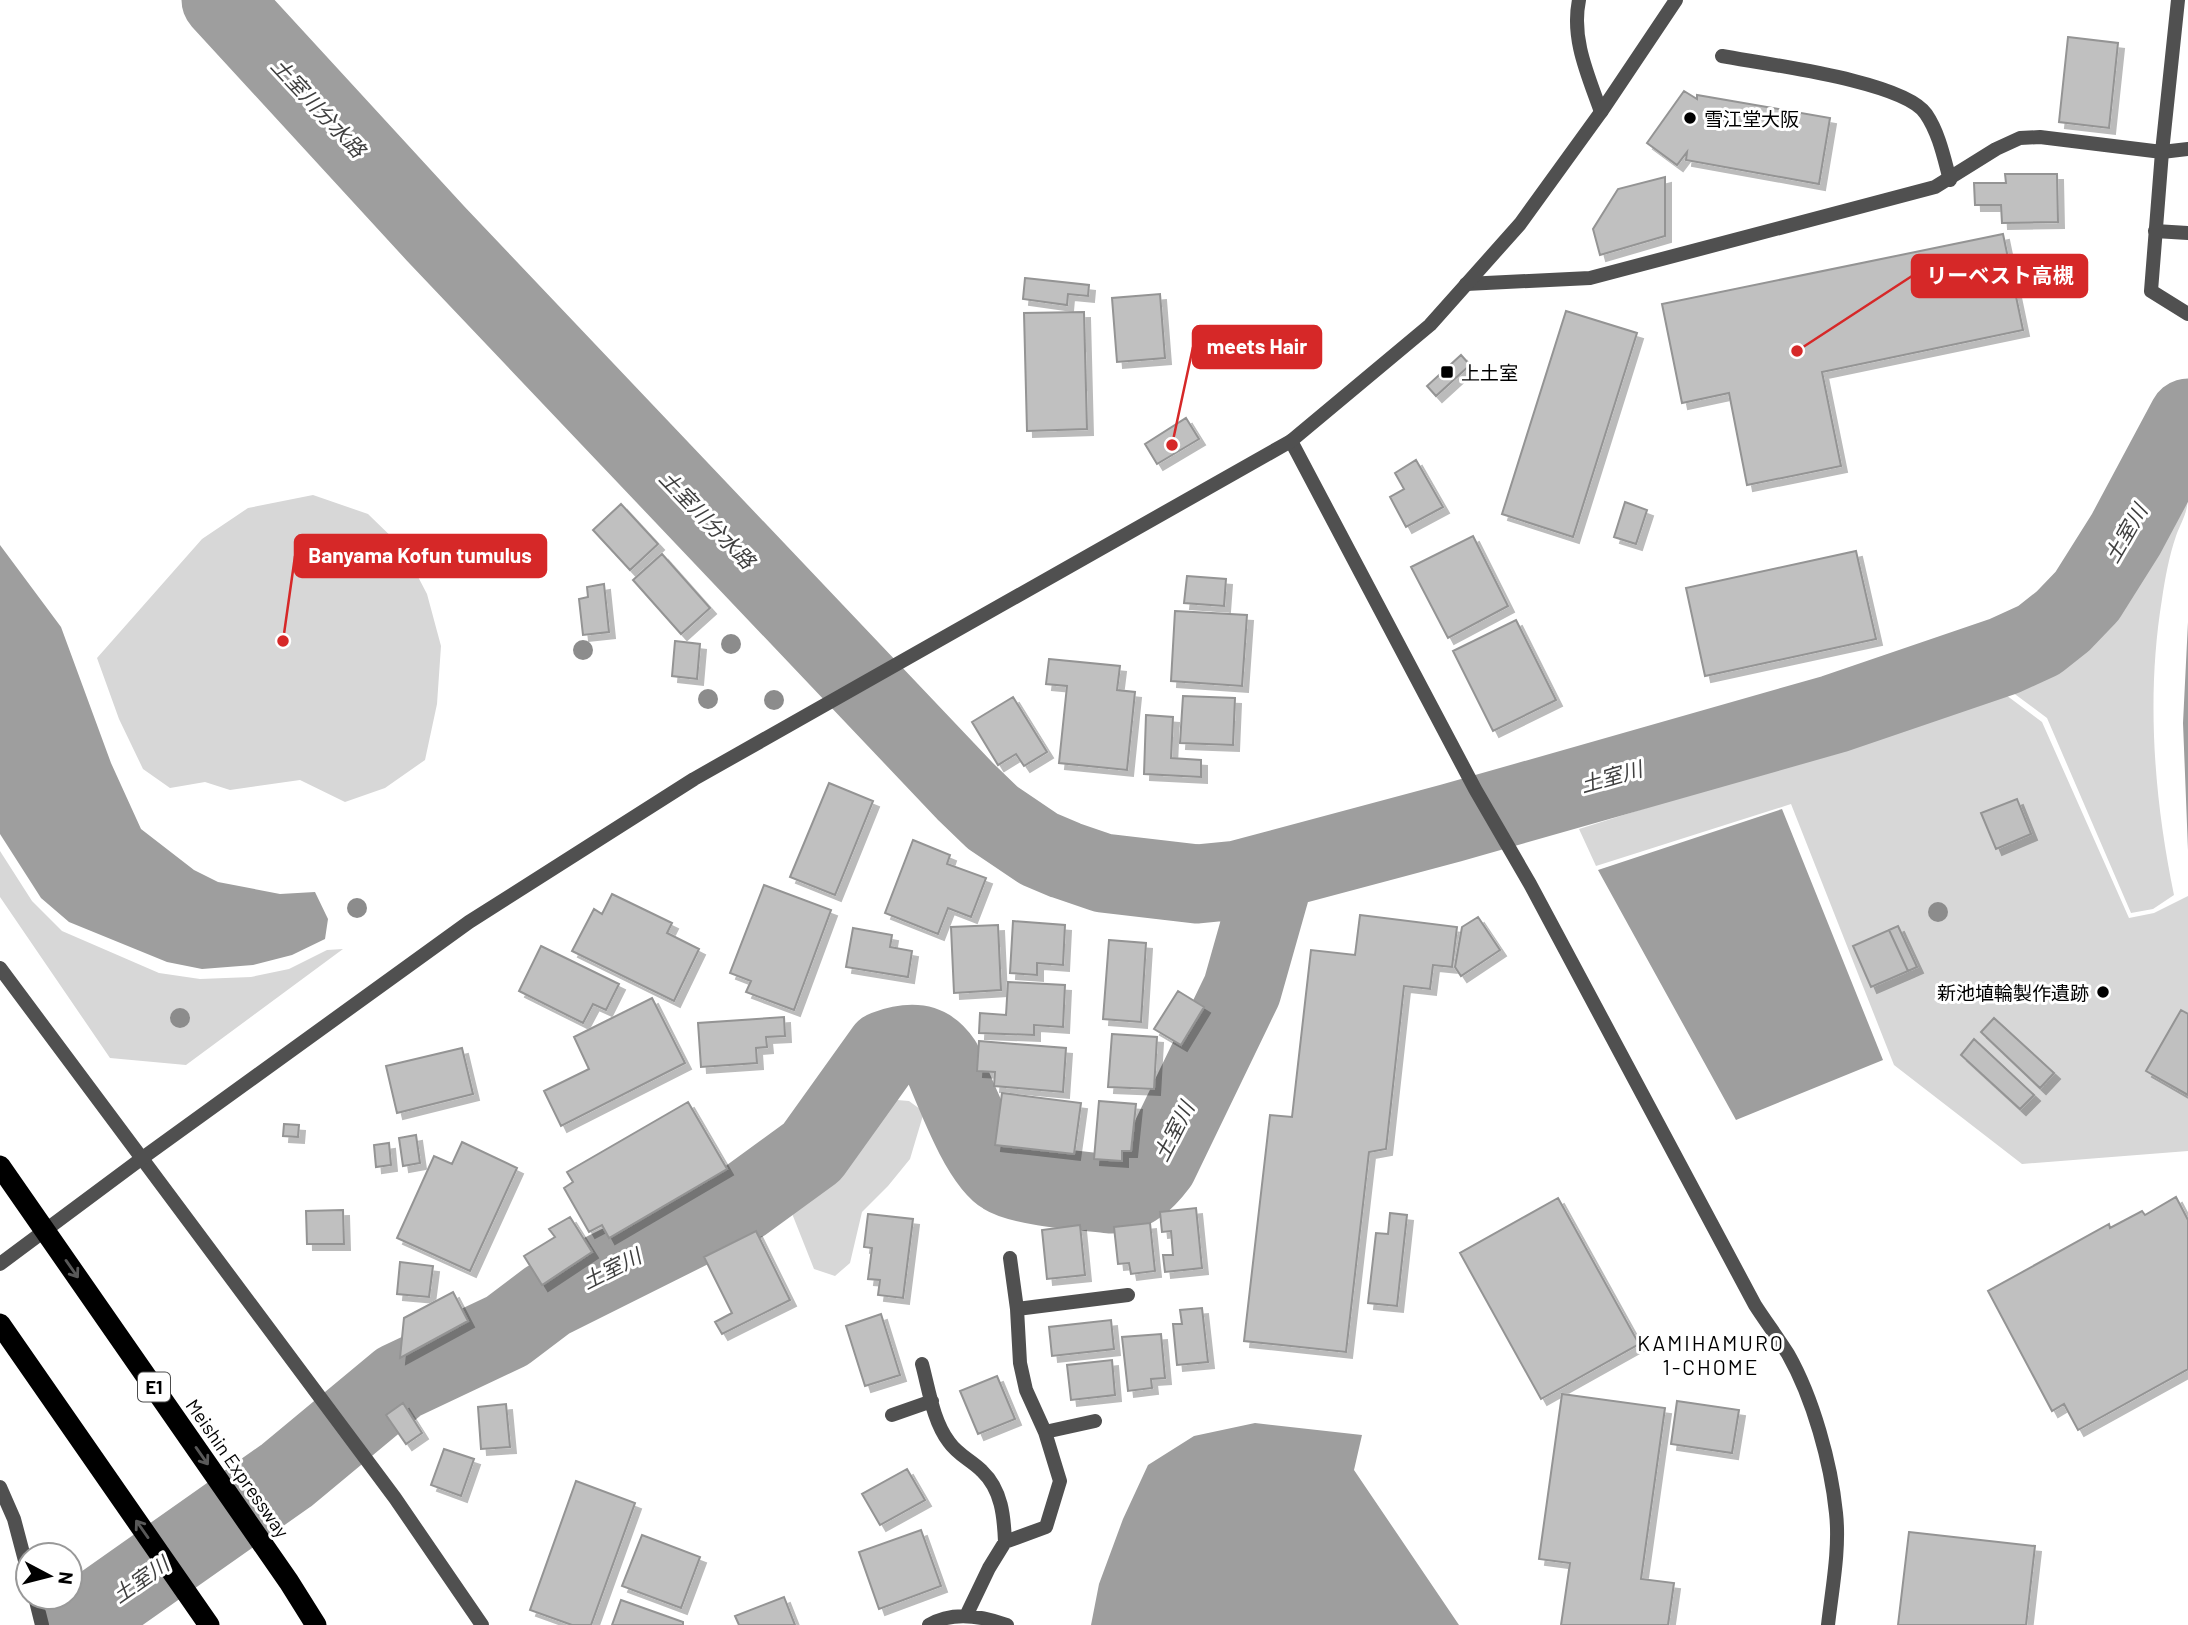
<svg xmlns="http://www.w3.org/2000/svg" width="2188" height="1625" viewBox="0 0 2188 1625" font-family="Barlow,'Noto Sans JP',sans-serif">
	<style>
		.green { fill: #d7d7d7 }
		.water { fill: #9e9e9e }
		.lines { fill: none; stroke-linecap: round; stroke-linejoin: round }
		.river { stroke: #9e9e9e; stroke-width: 79 }
		.building { fill: #c0c0c0; stroke: #949494; stroke-width: 2; filter: url(#shadow) }
		.service { stroke: #505050; stroke-width: 14 }
		.minor { stroke: #505050; stroke-width: 14 }
		.tertiary { stroke: #505050; stroke-width: 14 }
		.motorway { stroke: #000; stroke-width: 21 }
		.tree { fill: #8c8c8c }
		.oneway { stroke: #595959 }
		.poi-dot { fill: #000; stroke: #fff; stroke-width: 2.5 }
		.labels { text-anchor: middle; dominant-baseline: central; stroke-width: 6; stroke-linejoin: round; paint-order: stroke }
		.shield { fill: #fff; stroke: #4c4c4c; stroke-width: 2 }
		.shield-label { font-size: 18px; font-weight: bold; fill: #000 }
		.poi-label { font-size: 19px; fill: #000; stroke: #fff; text-anchor: start }
		.street-label { font-size: 19px; fill: #000; stroke: #fff }
		.water-label { font-size: 21px; font-style: italic; fill: #3f3f3f; stroke: #fff }
		.neighbourhood-label { font-size: 21px; letter-spacing: 2px; fill: #000; stroke: #fff }
		.leader { fill: none; stroke: #d62828; stroke-width: 2.5 }
		.callout-dot { fill: #d62828; stroke: #fff; stroke-width: 2.5 }
		.callout { fill: #d62828; stroke: #d62828; stroke-width: 2.5 }
		.callout-label { font-size: 21px; text-anchor: middle; font-weight: bold; fill: #fff }
	</style>
	<defs>
		<filter id="shadow"><feDropShadow dx="6" dy="6" stdDeviation="0" flood-color="#0004"/></filter>
	</defs>
	<rect width="100%" height="100%" fill="#fff"/>
	<path class="green" d="M2180 492 2188 496C2188 513 2181 522 2176 536 2169 556 2165 579 2162 599 2146 697 2154 798 2174 895L2153 909 2131 913 2047 718 2012 692C2103 652 2133 573 2180 492Z
		M313 495 368 514 403 548 427 594 441 646 437 704 425 760 385 788 345 802 300 780 230 790 205 782 170 788 143 769 119 719 97 658 202 539 248 508Z
		M2006 695 2042 722 2129 918 2154 913 2188 896V1151L2022 1164 1894 1065 1791 804 1596 866 1579 829Z
		M0 851 32 901 62 931 159 973 200 979 251 977 289 969 327 950 343 949 186 1065 110 1058 0 897Z
		M885 1099 909 1101 924 1112 910 1159 888 1186 862 1212 850 1263 835 1276 814 1269 789 1206 841 1158Z"/>
	<path class="water" d="M0 545 61 627 111 763 141 829 194 870 218 882 280 894 315 892 328 919 325 939 292 955 253 965 202 969 167 962 69 922 41 898 0 834Z
		M2188 622V850L2183 723Z
		M1782 809 1883 1060 1736 1120 1598 870Z
		M1255 1423 1362 1435 1354 1470 1459 1625H1091L1099 1584 1123 1519 1148 1465 1194 1436Z"/>
	<g class="lines">
		<path class="river" d="M221 0 436 234 966 792 993 818 1039 849 1065 860 1103 873 1197 884 1238 880 1451 823 1834 714 2004 656 2039 640 2063 621 2087 596 2126 534 2188 418
			M84 1618 287 1475 399 1382 507 1331 548 1300 742 1203 812 1152 885 1050C907 1042 927 1040 942 1062 954 1089 980 1161 1004 1175 1023 1187 1086 1191 1111 1194 1132 1194 1146 1180 1158 1164L1242 990 1276 870"/>
	</g>
	<path class="building" d="M2068 37 2118 43 2109 128 2059 122Z
		M1684 91 1697 99V95L1830 118 1819 184 1686 160 1687 152 1677 165 1647 143Z
		M2005 174H2057L2058 222 2002 223 2001 205H1975L1974 183H2006Z
		M1665 177V236L1600 255 1593 229 1618 189Z
		M2003 234 2023 330 1822 372 1841 466 1747 485 1729 393 1682 403 1662 304Z
		M1025 278 1089 285 1088 296 1068 294 1067 305 1023 299Z
		M1160 294 1165 358 1117 362 1112 298Z
		M1566 311 1637 333 1573 537 1502 514Z
		M1084 312 1087 429 1027 431 1024 313Z
		M1461 355 1470 365 1436 396 1427 386Z
		M1186 418 1199 439 1157 464 1145 444Z
		M1416 460 1443 507 1406 527 1390 497 1404 489 1395 473Z
		M1625 502 1647 510 1636 544 1614 537Z
		M621 504 658 544 630 570 593 530Z
		M1473 536 1508 606 1448 638 1411 567Z
		M1856 551 1876 639 1705 676 1686 588Z
		M662 554 710 608 681 634 633 580Z
		M1187 576 1226 579 1224 606 1184 603Z
		M604 584 609 632 583 635 579 599 588 597 587 587Z
		M1175 611 1247 615 1242 686 1171 681Z
		M1516 620 1556 700 1493 731 1453 651Z
		M675 641 700 644 697 679 672 676Z
		M1049 659 1120 666 1117 690 1135 692 1127 770 1059 763 1067 686 1046 684Z
		M1183 696 1235 698 1233 745 1180 743Z
		M1013 697 1047 752 1024 766 1016 754 998 765 972 722Z
		M1146 715 1173 717 1171 758 1201 760V777L1144 774Z
		M829 783 873 801 835 895 790 877Z
		M2017 799 2031 834 1996 849 1981 813Z
		M913 840 950 855 947 864 986 878 971 917 948 908 938 934 885 913Z
		M764 885 831 910 794 1010 746 992 751 981 730 973Z
		M612 894 672 923 667 933 699 949 674 1001 572 951 594 909 602 914Z
		M1360 915 1457 927 1452 967 1433 965 1430 989 1404 986 1386 1149 1369 1152 1346 1352 1244 1341 1270 1115 1292 1117 1311 950 1355 955Z
		M1478 917 1500 950 1461 976 1455 967 1462 927Z
		M1013 921 1065 925 1063 965 1037 963V975L1010 973Z
		M998 925 1001 990 954 993 951 927Z
		M1898 926 1917 967 1908 971 1889 930Z
		M853 928 892 935 890 947 912 951 908 977 846 967Z
		M1889 930 1908 971 1871 987 1853 946Z
		M1109 940 1146 943 1141 1022 1103 1019Z
		M541 946 619 984 606 1010 593 1004 583 1023 519 991Z
		M1008 982 1065 985 1063 1027 1034 1025V1035L979 1033 980 1013 1006 1015Z
		M1178 991 1204 1007 1181 1045 1154 1029Z
		M652 998 685 1063 561 1126 544 1091 589 1069 574 1037Z
		M2181 1010 2188 1014V1095L2146 1071Z
		M784 1017 785 1036 766 1037 767 1047 756 1048 757 1063 701 1067 698 1023Z
		M1994 1018 2054 1073 2040 1088 1981 1032Z
		M1112 1034 1157 1037 1154 1089 1108 1087Z
		M1974 1039 2034 1095 2020 1109 1961 1055Z
		M979 1041 1066 1048 1063 1092 994 1086 995 1072 977 1071Z
		M462 1048 473 1094 397 1113 386 1066Z
		M1002 1093 1081 1103 1074 1154 995 1145Z
		M1099 1101 1136 1104 1131 1151H1122V1161L1094 1159Z
		M688 1102 727 1169 609 1238 602 1225 589 1232 564 1188 573 1182 567 1172Z
		M284 1124 299 1125 298 1137 283 1136Z
		M416 1135 420 1163 403 1166 399 1138Z
		M462 1142 517 1168 470 1271 397 1238 434 1156 452 1164Z
		M389 1143 391 1165 376 1167 374 1145Z
		M2176 1197 2188 1220V1369L2078 1430 2064 1404 2052 1411 1988 1291 2109 1224 2110 1228 2142 1211 2145 1215Z
		M1558 1198 1639 1344 1541 1399 1460 1253Z
		M1196 1208 1202 1268 1165 1272 1163 1255H1173L1171 1231 1162 1232 1160 1212Z
		M343 1210 344 1244H307L306 1211Z
		M1390 1213 1407 1215 1397 1306 1368 1303 1376 1233 1388 1234Z
		M868 1214 913 1219 903 1298 878 1295 880 1280 868 1279 872 1248 864 1247Z
		M570 1217 592 1252 542 1285 524 1256 555 1237 549 1229Z
		M1150 1223 1155 1271 1131 1274 1129 1263 1118 1264 1114 1227Z
		M1080 1225 1085 1275 1047 1279 1042 1230Z
		M756 1231 790 1300 722 1334 715 1322 732 1313 704 1257Z
		M400 1262 433 1266 429 1297 397 1294Z
		M453 1292 468 1321 400 1358 404 1318Z
		M1202 1308 1208 1362 1177 1365 1173 1324H1182L1180 1310Z
		M881 1314 900 1375 865 1386 846 1326Z
		M1111 1320 1114 1349 1052 1356 1049 1327Z
		M1161 1334 1165 1378 1151 1379 1152 1388 1128 1391 1122 1337Z
		M1112 1360 1115 1395 1071 1400 1067 1365Z
		M997 1376 1015 1419 978 1434 960 1391Z
		M1562 1394 1665 1408 1641 1579 1674 1583 1668 1625H1561L1570 1563 1539 1559Z
		M1677 1401 1739 1410 1732 1453 1671 1444Z
		M403 1403 422 1433 406 1444 386 1415Z
		M506 1404 510 1447 481 1449 478 1407Z
		M444 1449 474 1459 461 1496 431 1485Z
		M907 1469 925 1500 880 1525 862 1494Z
		M576 1481 635 1503 591 1625H572L530 1610Z
		M921 1530 941 1586 879 1609 859 1552Z
		M1909 1532 2035 1546 2026 1625H1898Z
		M642 1535 700 1557 681 1608 622 1586Z
		M784 1597 795 1625H739L735 1616Z
		M621 1600 683 1622V1625H612Z"/>
	<g class="lines">
		<path class="service" d="M1722 56C1764 64 1904 81 1926 114 1939 133 1944 158 1950 180
			M2162 152 2188 149
			M2155 231 2188 233"/>
		<path class="minor" d="M1579 0C1571 39 1588 75 1601 112
			M2162 152 2151 291 2188 314
			M1466 284 1590 278 1935 187 1996 149 2020 138 2040 137 2162 152 2178 0
			M1291 441 1475 789 1530 884 1755 1305C1766 1322 1778 1338 1788 1354 1813 1398 1831 1463 1836 1513 1840 1549 1832 1589 1828 1625
			M0 968 395 1498 482 1625
			M1017 1309 1128 1295
			M922 1364C929 1390 933 1421 949 1442 958 1455 971 1460 982 1471 1002 1490 1004 1517 1005 1542
			M892 1415 932 1401
			M1045 1432 1095 1421
			M0 1487 14 1519 28 1572
			M35 1597 42 1625
			M966 1616 989 1568 1005 1542 1046 1527 1060 1481 1045 1432 1026 1390 1020 1363 1017 1309 1010 1258
			M929 1625C952 1611 982 1616 1007 1625"/>
		<path class="tertiary" d="M0 1264 141 1159 469 922 694 779 1291 441 1430 325 1520 224 1601 112 1676 0"/>
		<path class="motorway" d="M0 1166 289 1582 316 1625
			M0 1324 209 1625"/>
	</g>
	<g class="tree">
		<circle cx="731" cy="644" r="10"/>
		<circle cx="583" cy="650" r="10"/>
		<circle cx="708" cy="699" r="10"/>
		<circle cx="774" cy="700" r="10"/>
		<circle cx="357" cy="908" r="10"/>
		<circle cx="1938" cy="912" r="10"/>
		<circle cx="180" cy="1018" r="10"/>
	</g>
	<defs><path id="oneway-shaft" d="M-6 0H5M1.5-3L5.5 0L1.5 3" fill="none" stroke-width="1.6" stroke-linecap="round" stroke-linejoin="round" transform="scale(1.75)"/></defs>
	<g class="oneway">
		<use href="#oneway-shaft" transform="translate(72 1269) rotate(55)"/>
		<use href="#oneway-shaft" transform="translate(202 1456) rotate(55)"/>
		<use href="#oneway-shaft" transform="translate(142 1529) rotate(-125)"/>
	</g>
	<g class="poi-dot">
		<circle cx="1690" cy="118" r="7"/>
		<rect x="1440" y="365" width="14" height="14" rx="3.5"/>
		<circle cx="2103" cy="992" r="7"/>
	</g>
	<g class="labels">
		<rect class="shield" x="138" y="1372.5" width="32" height="29" rx="5"/>
		<g class="shield-label">
			<text x="154" y="1387">E1</text>
		</g>
		<g class="poi-label">
			<text x="1704" y="118">雪江堂大阪</text>
			<text x="1461" y="372">上土室</text>
			<text x="2089" y="992" text-anchor="end">新池埴輪製作遺跡</text>
		</g>
		<g class="street-label">
			<text transform="translate(238 1468) rotate(55)">Meishin Expressway</text>
		</g>
		<g class="water-label">
			<text transform="translate(319 107) rotate(47)">土室川分水路</text>
			<text transform="translate(708 519) rotate(46)">土室川分水路</text>
			<text transform="translate(2125 533) rotate(-60)">土室川</text>
			<text transform="translate(1611 776) rotate(-16)">土室川</text>
			<text transform="translate(1173 1131) rotate(-63)">土室川</text>
			<text transform="translate(611 1268) rotate(-27)">土室川</text>
			<text transform="translate(140 1579) rotate(-35)">土室川</text>
		</g>
		<g class="neighbourhood-label">
			<text x="1711" y="1342">KAMIHAMURO<tspan x="1711" dy="24">1-CHOME</tspan></text>
		</g>
	</g>
	<path class="leader" d="M1797 351L1912 276M1172 445L1193 347M283 641L295 556"/>
	<g class="callout-dot">
		<circle cx="1797" cy="351" r="7"/>
		<circle cx="1172" cy="445" r="7"/>
		<circle cx="283" cy="641" r="7"/>
	</g>
	<g class="callout">
		<rect x="1912" y="255" width="175" height="42" rx="7"/>
		<rect x="1193" y="326" width="128" height="42" rx="7"/>
		<rect x="295" y="535" width="251" height="42" rx="7"/>
	</g>
	<g class="callout-label">
		<text x="2000" y="283">リーベスト高槻</text>
		<text x="1257" y="354">meets Hair</text>
		<text x="420" y="563">Banyama Kofun tumulus</text>
	</g>
	<g transform="translate(49 1576) rotate(97)"><circle r="33" fill="#ffffff" stroke="#999999" stroke-width="2"/>
	<path d="M0-5L12 26L0 18L-12 26Z" fill="#000000"/>
	<text y="-10" font-size="19" font-weight="bold" text-anchor="middle" fill="#000000">N</text>
	</g>
</svg>
